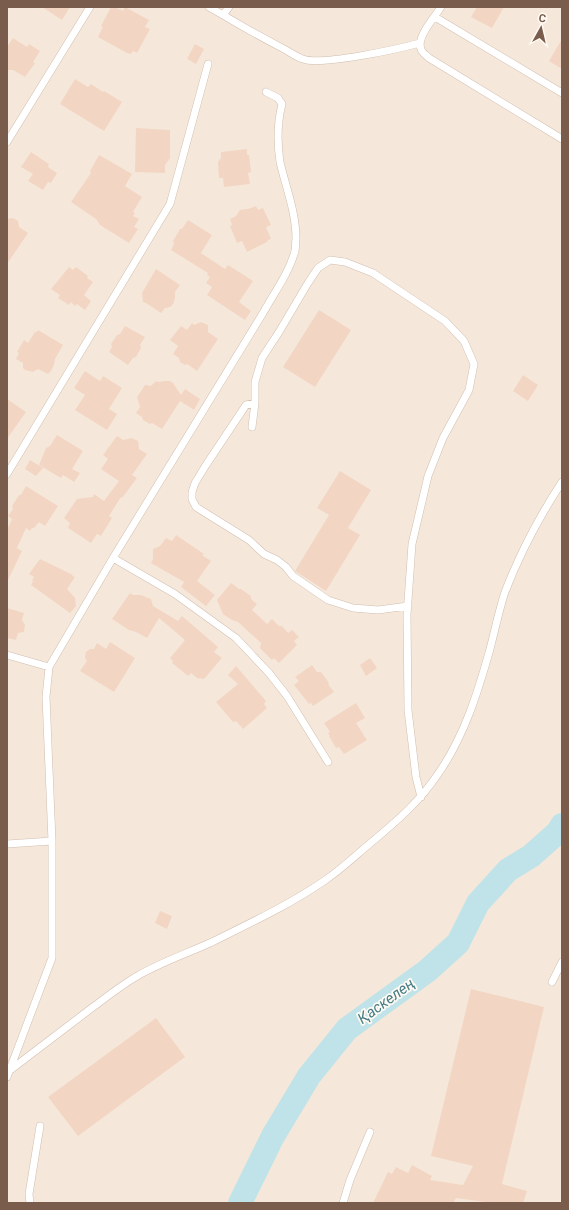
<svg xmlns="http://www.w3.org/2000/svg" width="569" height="1210" viewBox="0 0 569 1210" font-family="Roboto,sans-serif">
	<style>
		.residential { fill: #f5e8da }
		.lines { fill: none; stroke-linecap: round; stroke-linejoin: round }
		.river { stroke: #bfe3e8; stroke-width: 24 }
		.building { fill: #f3d5c3 }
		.lane-casing { stroke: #d1beb0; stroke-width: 8 }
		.lane { stroke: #fff; stroke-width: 7 }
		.labels { text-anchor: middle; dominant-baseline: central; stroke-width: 3.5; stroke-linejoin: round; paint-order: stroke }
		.water-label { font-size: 15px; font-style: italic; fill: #437c86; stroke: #fffaf3 }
	</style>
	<rect width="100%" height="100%" fill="#fdf6ec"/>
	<path class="residential" d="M7 7H562V1203H7Z"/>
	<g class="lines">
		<path class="river" d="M240 1203 273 1136 309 1076 347 1029 427 971 458 943 478 903 508 870 531 856 558 832 562 825"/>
	</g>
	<path class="building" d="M42 7H70L62 20Z
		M111 7H115L123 11 125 7 149 20 145 27 150 29 137 53 133 51 131 54 127 53 98 37 103 27 101 26Z
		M477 7H504L492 28 471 17Z
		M13 38 27 47 29 44 40 51 33 62 35 63 25 77 13 70H7V47Z
		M562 39V69L549 61Z
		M195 44 204 49 196 64 187 59Z
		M75 79 88 87 91 84 103 92 104 91 122 102 104 131 60 104Z
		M136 128 170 130V158L165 165V173L135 172Z
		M247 149V155H249L251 172 248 173 250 184 224 187 223 178H219L218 162 221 158V152Z
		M31 152 49 164 48 167 57 173 51 183 48 182 43 190 28 181 33 174 21 167Z
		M99 155 132 174 125 186 142 197 133 212 135 213 133 216 139 219 134 227 138 229 129 243 100 225 96 219 71 202 91 173 90 171Z
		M256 206 258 210 263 208 271 225 266 227 271 239 268 240 267 242 247 252 242 241 237 243 230 226 232 225 230 219 236 216 240 210 246 209H248Z
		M13 218 18 221 19 227 28 233 7 264V219Z
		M188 220 212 235 201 253 225 269 228 265 253 281 239 302 251 311 245 320 207 295 212 287 206 283 210 277 207 275 208 273 171 250 174 244 173 241 180 229H182Z
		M69 267 73 270 76 267 88 276 87 278 93 282 84 295 91 301 85 310 77 304 75 306 71 302 69 305 58 298 60 295 51 289Z
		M156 269 180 285 175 292V298L173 304 170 307 165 308 161 313 146 303 143 302 142 293Z
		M319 310 351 330 315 387 283 367Z
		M201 322 208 325V332L218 339 197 371 187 364 185 365 180 362 179 358 173 354 178 346 170 340 181 326 187 330 192 323 194 325Z
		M125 326 145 337 140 345 141 348 136 357 133 358 128 365 109 352 112 347 111 344 117 335 120 334Z
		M38 330 63 345 55 359 54 365 51 371 48 374 38 369 33 372 25 370 23 368V363L16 359 19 353 17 352 24 340 28 343 35 332H37Z
		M85 371 100 381 103 376 122 388 109 409 117 414 107 430 75 410 85 395 74 388Z
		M523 375 538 385 528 401 513 391Z
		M156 381 158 382 165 381H170L173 383 181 395 185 389 200 399 194 410 180 401 162 429 152 423 150 424 143 420 142 417 136 413 140 407 137 397 145 385 151 386Z
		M7 399 26 412 7 439Z
		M57 435 83 451 72 469 80 473 74 482 63 475 61 478 39 465 46 448 50 446Z
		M117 436 123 440 132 438 138 441 139 449 147 454 132 475 137 478 122 498 121 497 109 516 112 518 101 536 97 534 91 543 68 528 70 523 64 518 77 499 93 497 94 494 104 501 119 481 101 469 108 459 103 455Z
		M30 460 43 468 36 476 25 469Z
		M340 471 371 490 348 528 360 535 326 591 295 571 329 515 317 508Z
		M26 486 58 506 45 526 39 522 34 528H32L30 531 26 528 17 548 22 551 7 582V530L12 519 8 516 13 509 12 506 19 495H21Z
		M176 535 204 554 202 555 211 561 197 581 215 595 206 606 181 587 184 582 151 563 153 559V549L160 546 166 538 172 541Z
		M40 559 73 575 72 576 75 577 67 589 75 598 76 606 70 613 31 585 33 581 32 580 34 577 29 574Z
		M231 583 239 589H241L251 596V599L257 604 252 610 267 624 272 619 279 626H282L288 633 292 630 299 637 294 641 297 645 279 663 274 658 272 660 260 648 261 643 238 622 232 620 223 614 217 600Z
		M130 593 133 595H141L151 599 153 606 178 621 182 616 218 647 214 652 222 658 204 679 197 678 191 673 188 676 172 663 173 661 170 658 185 640 159 618 147 638 136 632 129 630 112 619Z
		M7 608 24 613 22 620 25 625 24 632 18 633 16 640 7 638Z
		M110 642 135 658 114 692 80 671 87 661 85 658 86 652 90 649H94L97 643 106 649Z
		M370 658 377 668 366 676 360 665Z
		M312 665 317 672H321L329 683 328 684 334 692 313 706 311 703 309 704 294 685 299 681 295 677Z
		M236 666 266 701 264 704 267 708 243 729 236 721 233 722 216 702 238 684 228 675Z
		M356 703 365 718 356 723 367 740 344 754 339 747 336 748 329 736H330L328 733 330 732 324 723Z
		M160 911 172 916 167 929 155 923Z
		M471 989 544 1007 502 1184 527 1191 523 1203H493L456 1198 453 1203H373L388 1172 392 1174 396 1167 408 1173 412 1165 432 1176 430 1180 463 1185 473 1166 431 1156Z
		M156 1018 185 1057 78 1136 48 1097Z"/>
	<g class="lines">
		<g class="lane-casing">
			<path id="lane" d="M209 7 223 15
				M229 7 223 15C243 27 263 38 284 49 290 52 296 57 303 59 321 66 398 49 420 43
				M441 7C435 17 416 37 421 49 422 53 426 55 429 58L562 139
				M435 17 562 93
				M7 142 90 7
				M255 403 246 405 206 465 195 483 192 492V499L196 507 249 540 264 554 277 560 286 567 293 576 328 600 353 608 378 610 408 606
				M252 427 255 403V382L262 358 279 332 308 283 318 268 330 260 345 262 373 273 445 321 464 341 474 364 469 390 443 438 428 476 412 544 407 615 408 710 416 777 421 797
				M7 474 170 204 208 64
				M113 558 175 594 236 638 269 673 287 696 328 762
				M7 655 49 667
				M7 844 52 841
				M552 982 562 962
				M9 1071C37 1050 65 1028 93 1007 108 996 123 984 139 975 162 962 188 953 212 942 250 923 289 905 324 881 342 869 357 854 373 841 398 820 420 801 438 774 464 737 478 692 490 649 495 630 499 610 505 592 520 553 539 517 562 482
				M7 1077 52 958V841L46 697 49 667 113 558 263 313C274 293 289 273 295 251 296 247 295 243 296 239 296 212 286 188 280 162 277 142 277 124 282 104L278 98 266 92
				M30 1203 29 1194 40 1126
				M343 1203 350 1180 370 1132"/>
		</g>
		<use href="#lane" class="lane"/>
	</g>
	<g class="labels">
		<g class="water-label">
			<text transform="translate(386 1001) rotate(-36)">Қаскелең</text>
		</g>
	</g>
	<rect width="569" height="1210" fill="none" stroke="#7a5c4d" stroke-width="16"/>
	<g transform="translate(541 28) rotate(8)" stroke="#fffaf3" stroke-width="3" paint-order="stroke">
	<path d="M0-3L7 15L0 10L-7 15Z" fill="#7a5c4d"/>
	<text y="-6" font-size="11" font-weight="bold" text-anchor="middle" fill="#7a5c4d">С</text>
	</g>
</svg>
